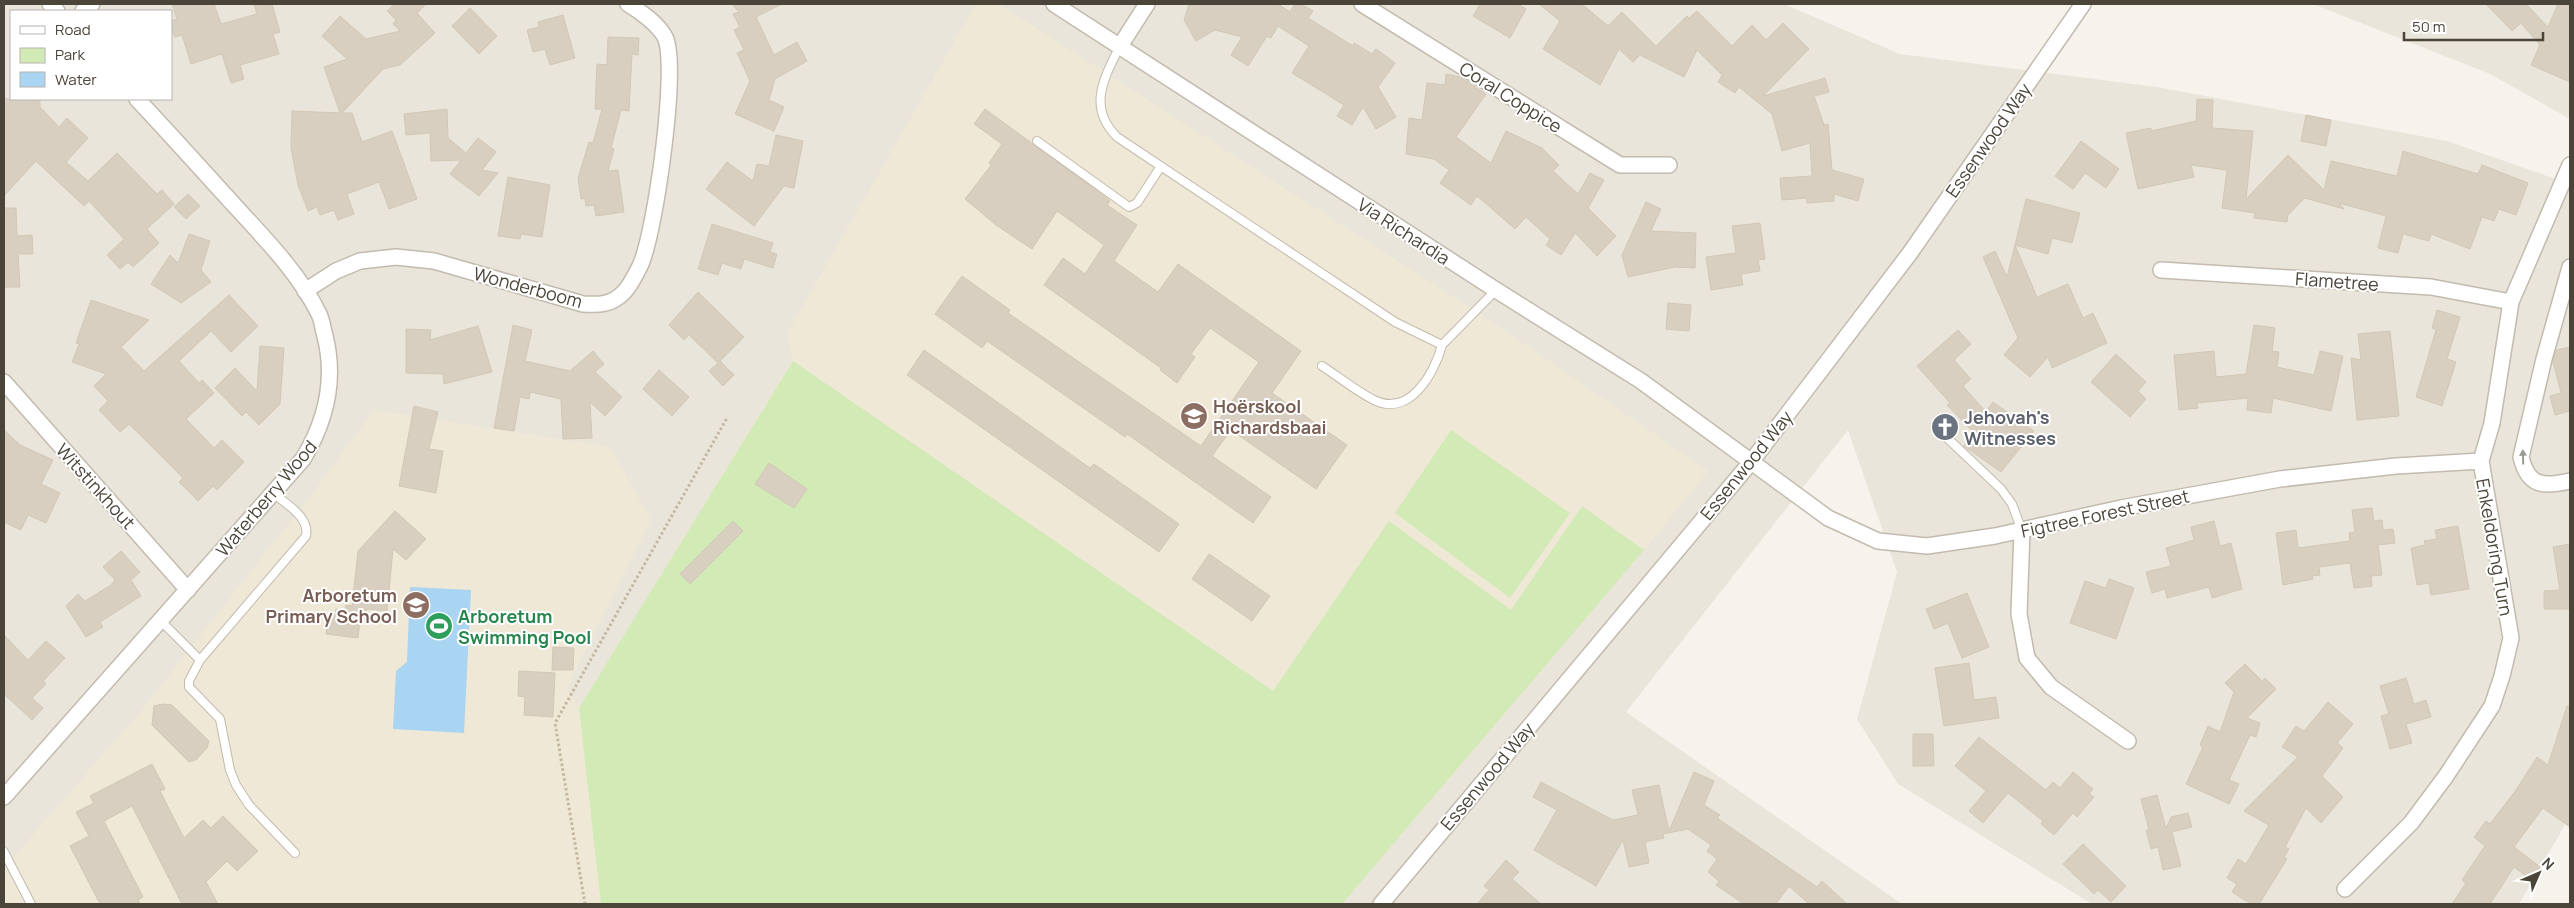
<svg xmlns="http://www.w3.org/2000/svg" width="2574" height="908" viewBox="0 0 2574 908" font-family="Manrope,sans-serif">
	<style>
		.residential { fill: #eae5da; fill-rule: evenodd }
		.education { fill: #efe8d6 }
		.green { fill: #d2eab5 }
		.water { fill: #a9d4f2 }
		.building { fill: #d8cfc1; stroke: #d3c7b4 }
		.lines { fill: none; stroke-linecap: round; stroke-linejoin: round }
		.lane-casing { stroke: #c2bbae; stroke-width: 10 }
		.street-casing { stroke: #c2bbae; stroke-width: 18 }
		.path { stroke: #c4b79f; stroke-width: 3; stroke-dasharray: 2.5 2.5; stroke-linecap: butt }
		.lane { stroke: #fff; stroke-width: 8 }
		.street { stroke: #fff; stroke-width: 15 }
		.oneway { fill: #9c9892 }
		.labels { text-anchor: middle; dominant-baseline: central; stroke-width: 4; stroke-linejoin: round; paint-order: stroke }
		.street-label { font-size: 18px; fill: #4b4439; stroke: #fff }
		.education-label { font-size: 18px; font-weight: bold; fill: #785e54; stroke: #fff; text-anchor: start }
		.worship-label { font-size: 18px; font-weight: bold; fill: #5b616d; stroke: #fff; text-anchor: start }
		.leisure-label { font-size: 18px; font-weight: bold; fill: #27864d; stroke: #fff; text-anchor: start }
	</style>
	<rect width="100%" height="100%" fill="#f6f3ec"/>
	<path class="residential" d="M4 4H1784L1900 54 2157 87 2447 141 2570 184V816L2519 904H2092L1898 784 1857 719 1897 572 1848 430 1626 712 1902 904H4ZM11 11H171V99H11Z
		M2313 4H2570V119L2490 74Z"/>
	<path class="education" d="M976 4H999L1494 323 1708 471 1644 550 1342 904H4V868L142 710 318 486 374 410 610 447 651 520 566 690 580 707 792 361 788 332Z"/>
	<path class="green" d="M793 361 1273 691 1389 521 1511 610 1582 506 1644 550 1342 904H601L579 708Z
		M1451 430 1570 513 1510 598 1395 513Z"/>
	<path class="water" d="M410 587 471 590 464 733 393 729 396 671 407 662Z"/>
	<path class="building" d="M172 4H214L221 24 257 14 254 4H272L280 32 273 34 279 54 240 65 244 79 231 83 222 54 191 64 182 35 175 37 171 28V21L177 19Z
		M395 4H426L417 13 435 33 400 65 383 69 342 113H352L362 142 392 131 417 199 389 209 379 182 347 194 354 214 338 220 334 210 320 215 317 207 308 211 298 185 291 148 292 111 340 113 324 67 347 59 322 36 340 16 366 39 400 31 393 24 396 20 387 11Z
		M732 4H782L756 17 774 55 797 42 807 61 775 79 769 100 784 107 774 131 735 114 750 81 737 53 744 50 734 30 740 27 733 14 739 12Z
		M1189 4H1278L1290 12 1295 4H1301L1313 11 1308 18 1353 46 1354 43 1372 54 1376 49 1395 63 1378 87 1396 117 1376 129 1363 107 1352 125 1337 116 1344 105 1292 73 1309 46 1278 26 1271 38 1267 36 1248 66 1231 55 1242 37 1215 30 1196 41 1184 20Z
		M1480 4H1518L1526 9 1510 38 1473 16Z
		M1539 4H1582L1608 26 1622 12 1656 46 1687 16 1689 18 1697 11 1732 46 1752 25 1766 40 1783 23 1809 49 1763 96 1825 78 1829 92 1814 96 1824 125 1828 124 1832 170 1864 179 1858 201 1834 194V201L1807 203V198L1782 200 1780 178 1812 176 1810 143 1782 151 1772 114 1739 87 1735 93 1718 82 1722 75 1697 50 1684 77 1640 55 1633 62 1619 49 1600 85 1543 49 1560 21Z
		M2486 4H2526L2548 27 2558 4H2570V82L2531 65 2540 45 2521 23 2512 31Z
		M470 8 497 36 479 54 452 26Z
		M563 15 575 58 550 65 545 49 533 52 527 30 539 27 538 22Z
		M608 37 639 38 638 55 632 54 629 111 621 110 611 148 614 149 608 171 618 170 624 212 596 216 594 205 586 206 585 198 581 199 578 178 589 142 593 143 602 109H595L597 64 607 65Z
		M1446 74 1460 77 1486 94 1456 137 1491 163 1506 131 1542 148 1559 165 1553 171 1578 194 1590 173 1604 180 1588 208 1616 236 1597 256 1575 233 1561 255 1546 245 1550 239 1526 217 1515 229 1477 196 1471 205 1440 183 1449 170 1434 159 1406 154 1409 118 1422 120 1427 83 1445 85Z
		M4 99H40V107L59 127 67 118 88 138 66 162 88 181 117 153 157 194 162 190 174 204 147 229 159 243 133 267 128 262 120 269 107 255 124 239 89 201 84 206 36 161 4 196Z
		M2197 99 2213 100 2212 128 2253 131 2246 199 2288 155 2324 190 2331 161 2397 176 2403 151 2478 174 2482 165 2528 183 2516 215 2499 209 2494 221 2482 217 2470 249 2431 234 2429 241 2403 234 2398 253 2378 248 2386 216 2339 203 2344 209 2305 198 2288 215 2287 222 2254 218 2255 213 2222 208 2227 170 2191 165 2194 177 2138 189 2126 133 2151 128V131L2196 121Z
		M447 109 448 138 466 153 478 138 496 152 482 170 498 173 479 196 450 174 461 160 431 161 430 133 406 135 404 114Z
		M985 109 1092 187 1110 201 1107 205 1137 225 1114 261 1158 292 1178 264 1301 351 1272 393 1347 445 1316 489 1231 430 1212 456 1271 497 1253 523 1127 434 1125 437 987 341 982 348 935 314 962 276 1010 310 1008 313 1201 446 1259 362 1210 328 1191 354 1195 357 1177 383 1160 370 1161 368 1044 285 1063 258 1085 274 1104 245 1057 211 1032 249 996 225 965 199 992 164 989 163 1002 144 974 124Z
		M2306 115 2331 120 2326 146 2301 141Z
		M776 135 803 141 794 188 784 186 754 226 706 189 727 162 753 181 757 164 769 166Z
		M2081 141 2119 169 2106 188 2085 173 2073 189 2055 176Z
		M508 177 550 185 542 237 521 234 520 239 498 236Z
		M188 194 200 206 186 219 174 207Z
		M2026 199 2080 213 2072 243 2052 238 2048 254 2015 245Z
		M1646 202 1661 209 1651 231 1696 233 1695 268 1675 267 1628 277 1622 255Z
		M4 208H16L17 236 32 235 33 254H18L20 287H4Z
		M1760 223 1765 259 1758 260 1760 271 1741 274 1743 285 1711 290 1706 257 1736 253 1732 226Z
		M712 224 773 243 770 252 777 254 773 268 744 259 741 269 722 263 718 275 698 269Z
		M189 234 210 241 201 270 211 282 181 303 151 284 170 255 178 263Z
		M2015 245 2037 297 2068 284 2083 318 2093 313 2107 343 2052 368 2048 357 2030 377 2004 355 2018 338 1983 257 1995 251 2007 277Z
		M698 292 744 337 720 361 734 375 723 386 709 371 718 363 689 335 684 340 669 325Z
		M229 295 258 326 231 352 211 331 179 361 199 383 202 380 214 393 186 419 214 448 222 440 244 462 217 490 213 486 198 501 179 482 183 478 129 424 120 432 99 410 108 401 94 386 106 374 72 362 79 344 76 343 91 300 149 320 121 347 144 371Z
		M1668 303 1691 305 1689 331 1666 329Z
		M2437 310 2460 317 2447 359 2456 362 2442 406 2416 397 2436 330 2432 328Z
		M513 325 532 330 525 361 570 371 593 351 604 364 595 372 622 397 605 416 590 402 592 438 563 439 561 399 530 392 529 399 520 397 514 431 494 428Z
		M2254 325 2275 328 2272 351 2279 352 2277 367 2314 375 2320 351 2343 356 2331 411 2273 398 2271 413 2247 410 2248 398 2197 403 2198 408 2179 410 2174 355 2214 351 2216 377 2246 374Z
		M478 326 492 372 444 384 443 374 406 373V329L431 330 430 340Z
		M1958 330 1971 344 1954 360 1971 379 1963 386 1986 412 1993 402 2034 431 2001 472 1964 446 1973 432 1947 405 1950 403 1917 366Z
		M2390 331 2399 416 2357 420 2351 358 2361 360 2358 334Z
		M260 346 284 348 280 404 259 425 246 412 242 416 215 388 235 368 257 391Z
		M2570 347V411L2555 415 2550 396 2561 393 2553 362 2556 350Z
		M924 350 1090 468 1094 464 1179 524 1159 552 907 375Z
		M2116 354 2146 382 2138 391 2146 399 2130 417 2091 382Z
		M659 370 689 397 672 416 643 389Z
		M414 406 438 412 429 449 443 451 436 493 399 486Z
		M4 430 20 445 53 460 41 484 60 493 46 523 28 515 21 530 4 522Z
		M769 463 807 489 794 508 755 484Z
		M2372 508 2374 521 2382 520 2383 530 2393 529 2395 543 2378 545 2382 575 2371 576 2372 586 2354 588 2350 563 2319 567 2320 575 2312 576 2313 579 2283 585 2276 533 2296 530 2298 548 2350 541 2349 533 2355 532 2352 510Z
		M395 511 426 539 406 560 393 549 387 611 367 609 365 621H360L358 638 326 634 329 614 335 615 336 609 345 611 346 605 352 606 358 551Z
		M733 521 743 531 690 584 680 574Z
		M2214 521 2220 546 2231 543 2242 589 2212 598 2209 587 2167 598 2165 589 2152 593 2146 572 2171 566 2166 548 2194 540 2191 527Z
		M2458 526 2469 589 2431 595 2429 583 2417 585 2411 548 2425 545 2424 541 2437 539 2435 530Z
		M2570 544V609H2544V591L2560 590 2553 547Z
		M121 551 140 572 131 580 141 596 100 622 103 627 86 637 66 606 78 594 85 601 111 585 115 580 103 567Z
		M1209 554 1270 596 1252 621 1192 579Z
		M2109 579 2134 588 2116 639 2070 623 2085 581 2106 588Z
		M1967 593 1989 647 1962 658 1948 623 1934 629 1926 609Z
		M4 635 28 660 46 641 65 658 43 681 46 684 32 698 43 708 32 720 4 694Z
		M553 647 574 648 573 670H552Z
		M1969 663 1974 700 1996 697 1999 718 1944 726 1935 668Z
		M2245 664 2262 681 2265 678 2276 689 2247 718 2260 723 2256 737 2250 735 2229 780 2239 784 2229 804 2186 784 2203 747 2200 745 2208 726 2220 732 2234 692 2225 683Z
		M519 671 555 673 553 717 524 715 525 697 518 696Z
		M2406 678 2414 704 2426 700 2431 717 2406 724 2412 743 2390 749 2381 716 2389 714 2380 686Z
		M2328 702 2353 724 2337 743 2343 748 2322 776 2343 797 2321 823 2306 808 2285 847 2289 849 2284 857 2287 859 2259 904H2251L2232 892 2237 884 2227 878 2238 859 2246 864 2269 825 2244 811 2298 757 2282 747 2296 726 2304 731Z
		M163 704 172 705 209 741 207 748 196 760 189 762 152 725 154 706Z
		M2567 706H2570V827L2543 808 2514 847 2540 867 2531 880 2514 867 2490 904H2452L2466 883 2462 880 2485 846 2474 837 2486 821 2490 824 2516 790 2537 757 2548 765Z
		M1913 734H1933L1934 766H1913Z
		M1979 737 2046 790 2053 782 2060 788 2073 772 2093 789 2089 794 2094 797 2077 817 2073 813 2054 835 2041 824 2043 821 2008 793 1983 823 1969 811 1986 791 1955 766Z
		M152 764 165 789 160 791 184 838 203 820 211 828 223 816 258 851 237 871 227 861 206 882 218 904H182L132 806 104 821 143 897 138 900 140 904H100L70 846 89 836 76 812 94 803 90 796Z
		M1694 772 1714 781 1704 805 1720 815 1717 818 1817 887 1822 881 1847 904H1809L1789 886 1776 904H1744L1716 885 1719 881 1708 872 1717 859 1707 851 1711 845 1688 829 1663 834 1664 838 1645 842 1649 863 1629 867 1623 840 1596 886 1534 850 1557 810 1533 797 1541 782 1613 820 1638 815 1632 790 1659 785 1669 831Z
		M2157 795 2166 829 2171 817 2188 813 2192 827 2172 832 2181 866 2163 870 2158 847 2151 849 2146 830H2149L2141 799Z
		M2083 844 2126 886 2111 902 2098 890 2094 894 2063 864Z
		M1506 860 1519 872 1512 879 1541 904H1477L1489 890 1484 886Z"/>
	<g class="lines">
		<g class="lane-casing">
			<path id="lane" d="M1120 46C1104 78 1087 107 1117 137L1395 322 1442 345 1496 290
				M1037 141 1129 207 1137 203 1161 166
				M1322 366C1339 377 1356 391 1374 400 1410 418 1435 372 1442 345
				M1943 434 2001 489 2012 504 2022 531
				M273 493C286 504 310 517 306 536L200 660 189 681V687L220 719 230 770 236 785 249 805 295 853
				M161 621 200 660
				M4 852 31 904"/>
		</g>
		<g class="street-casing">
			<path id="street" d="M50 4 57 11
				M1054 4 1496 290 1641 381 1828 518 1878 541 1927 546 1995 536 2121 508 2280 479 2396 466 2481 461
				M1362 4 1620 165H1669
				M83 11 92 4
				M1120 46 1147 4
				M2570 267 2544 359 2521 457C2528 487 2544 487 2570 481
				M2161 270 2431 287 2511 302
				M305 291 336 271 360 261 396 257 434 261 583 304C599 305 612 305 624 292 630 286 636 274 640 266 655 235 679 66 665 37 658 24 640 11 628 4
				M4 382 188 590
				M2022 531 2019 614 2027 658 2051 687 2128 741
				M4 797 303 459C326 421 336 380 325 336 323 329 322 320 319 314 299 273 265 239 235 206 202 170 170 134 137 99
				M2345 889 2411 823 2446 776 2492 706 2502 676 2511 638 2481 461 2492 423 2511 302 2570 165
				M1381 904 1751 462 1910 253 2083 4"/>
		</g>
		<path class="path" d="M585 904 555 723 727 418"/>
		<use href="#lane" class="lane"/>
		<use href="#street" class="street"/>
	</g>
	<defs><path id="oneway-solid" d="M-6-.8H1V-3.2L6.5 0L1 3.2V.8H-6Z" transform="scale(1.25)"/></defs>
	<use class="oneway" href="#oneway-solid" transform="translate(2523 457) rotate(-92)"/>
	<defs>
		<g id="school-disc" transform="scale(1.4375)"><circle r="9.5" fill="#8d6e63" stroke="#fff"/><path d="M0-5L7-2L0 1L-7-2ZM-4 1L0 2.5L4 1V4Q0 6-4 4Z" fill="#fff"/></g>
		<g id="church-disc" transform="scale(1.4375)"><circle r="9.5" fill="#6b7280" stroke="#fff"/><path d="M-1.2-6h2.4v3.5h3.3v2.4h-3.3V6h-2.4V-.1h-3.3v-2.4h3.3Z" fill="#fff"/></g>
		<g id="stadium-disc" transform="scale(1.4375)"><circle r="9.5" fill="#2e9e5b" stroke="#fff"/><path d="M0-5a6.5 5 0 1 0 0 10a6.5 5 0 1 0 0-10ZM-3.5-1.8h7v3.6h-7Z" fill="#fff"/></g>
	</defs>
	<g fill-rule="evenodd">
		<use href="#school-disc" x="1194" y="416"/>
		<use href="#church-disc" x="1945" y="427"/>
		<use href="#school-disc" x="416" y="605"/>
		<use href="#stadium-disc" x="439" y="626"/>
	</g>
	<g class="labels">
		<g class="street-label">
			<text transform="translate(1511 97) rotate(32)">Coral Coppice</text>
			<text transform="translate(1988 140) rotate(-55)">Essenwood Way</text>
			<text transform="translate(1404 231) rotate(33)">Via Richardia</text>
			<text transform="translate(2337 281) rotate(4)">Flametree</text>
			<text transform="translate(528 287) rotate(15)">Wonderboom</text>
			<text transform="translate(1746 465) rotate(-51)">Essenwood Way</text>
			<text transform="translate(96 486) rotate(48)">Witstinkhout</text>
			<text transform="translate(266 498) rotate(-50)">Waterberry Wood</text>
			<text transform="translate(2105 513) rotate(-12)">Figtree Forest Street</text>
			<text transform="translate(2495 547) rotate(80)">Enkeldoring Turn</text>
			<text transform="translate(1487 776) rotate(-50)">Essenwood Way</text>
		</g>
		<g class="education-label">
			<text x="1213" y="406">Hoërskool<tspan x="1213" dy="21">Richardsbaai</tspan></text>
			<text x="397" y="595" text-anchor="end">Arboretum<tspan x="397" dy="21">Primary School</tspan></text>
		</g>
		<g class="worship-label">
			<text x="1964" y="417">Jehovah's<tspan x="1964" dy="21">Witnesses</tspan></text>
		</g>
		<g class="leisure-label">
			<text x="458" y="616">Arboretum<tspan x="458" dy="21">Swimming Pool</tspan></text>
		</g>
	</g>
	<rect width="2574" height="908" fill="none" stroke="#4b4439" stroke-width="10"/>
	<rect x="10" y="10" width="162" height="90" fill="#ffffff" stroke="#b7b4b0"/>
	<rect x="20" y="26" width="25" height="8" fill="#ffffff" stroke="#b7b4b0"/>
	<text x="55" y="35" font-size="15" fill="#4b4439">Road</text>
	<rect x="20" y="48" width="25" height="15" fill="#d2eab5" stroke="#b7b4b0"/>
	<text x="55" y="60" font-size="15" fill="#4b4439">Park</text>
	<rect x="20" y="72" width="25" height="15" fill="#a9d4f2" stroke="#b7b4b0"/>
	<text x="55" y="85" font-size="15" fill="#4b4439">Water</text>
	<g transform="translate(2539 873) rotate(45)" stroke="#ffffff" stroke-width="4" paint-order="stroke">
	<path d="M0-4L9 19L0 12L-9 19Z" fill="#4b4439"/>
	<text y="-8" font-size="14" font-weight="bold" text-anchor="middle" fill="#4b4439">N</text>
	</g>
	<path d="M2404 32v8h139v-8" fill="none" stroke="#4b4439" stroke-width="2.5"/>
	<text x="2412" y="32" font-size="15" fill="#4b4439" stroke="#ffffff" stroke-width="4" paint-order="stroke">50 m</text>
</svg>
